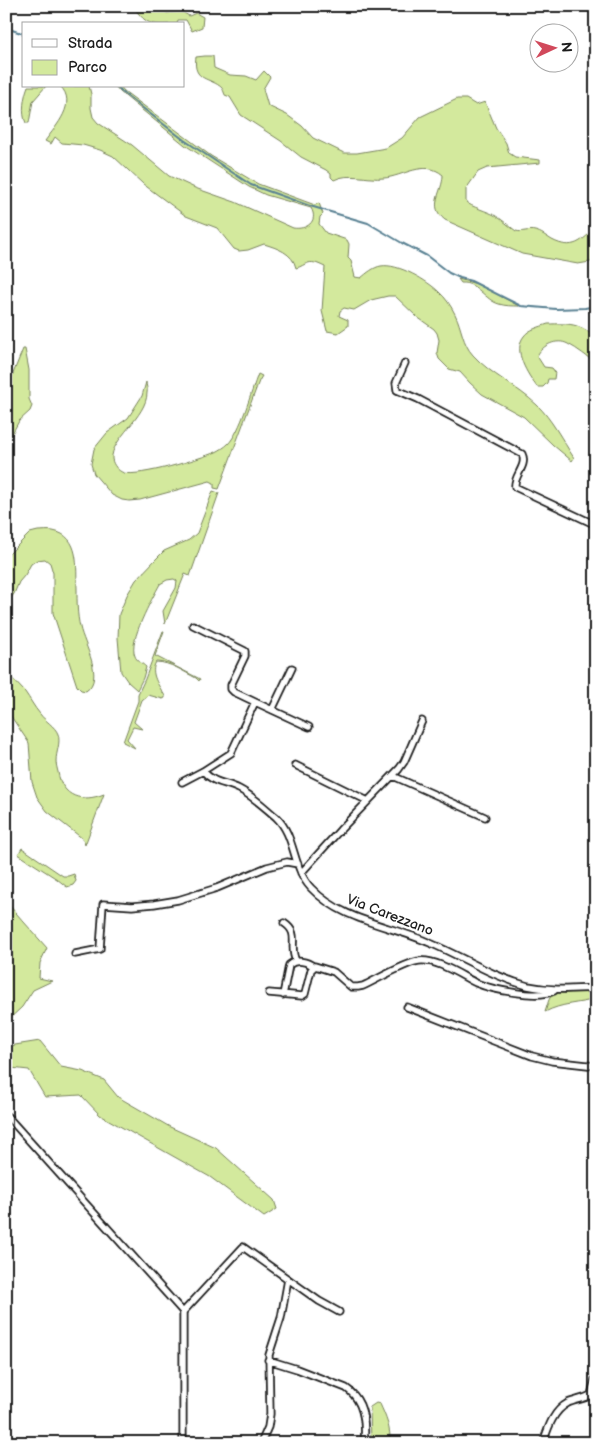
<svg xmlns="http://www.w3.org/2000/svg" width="602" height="1449" viewBox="0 0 602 1449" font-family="'Balsamiq Sans',sans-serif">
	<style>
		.green { fill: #d3e99d; stroke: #78825c }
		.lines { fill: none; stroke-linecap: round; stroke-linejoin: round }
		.stream { stroke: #588092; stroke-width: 2 }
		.minor-casing { stroke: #1c1c1c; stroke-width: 9 }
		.minor { stroke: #fff; stroke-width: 5.5 }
		.labels { text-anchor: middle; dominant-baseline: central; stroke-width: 4; stroke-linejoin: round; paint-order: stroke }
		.street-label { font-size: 14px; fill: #1c1c1c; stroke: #fff }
	</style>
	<rect width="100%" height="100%" fill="#fff"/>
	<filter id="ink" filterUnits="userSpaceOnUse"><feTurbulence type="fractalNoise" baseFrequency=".02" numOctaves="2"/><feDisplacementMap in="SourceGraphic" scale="10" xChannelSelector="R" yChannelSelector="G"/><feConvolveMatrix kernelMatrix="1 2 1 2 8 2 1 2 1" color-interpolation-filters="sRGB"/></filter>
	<g filter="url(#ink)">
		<path class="green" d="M133 6H157L167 13 181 11 189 16 196 13 203 17 202 27 192 31 186 20H178L177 24C153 24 148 28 133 6Z
			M205 56H213L214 68 230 75 246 76 256 80 264 71 270 77 263 89 268 106 287 115 302 126 313 138 344 153H357L386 148 402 138 420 117 457 99H466L476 105 485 102 496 128 506 143 509 153 515 157 540 160V163L487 168 478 172 466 189V202C471 207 488 211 496 216 503 220 509 226 516 231 522 233 528 229 535 231 541 232 547 237 552 240 573 251 582 241 596 227V261L578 264 522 254 445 220C427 206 443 192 443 175 425 159 402 177 384 178 367 180 349 172 334 180L331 177V174L326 170 301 157 281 141 241 115 230 97 225 95C225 95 223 89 222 88 211 77 192 82 196 57Z
			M28 86H46L33 101 29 123H26C21 113 24 96 28 86Z
			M60 86H89L91 94V108L93 117 98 123 132 145 169 176 195 188 235 202 293 228C306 230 319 222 311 208L266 195 249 187 185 145 120 92 115 86H120L124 91 211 156 258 184 315 205 319 203 323 214 320 217 319 224 326 233 347 240 349 244 348 258 351 261 355 277 361 278C367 273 374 267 381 266 398 263 428 281 439 292 446 298 451 306 455 314 462 328 462 343 473 355 491 375 517 386 537 405 551 418 563 441 574 458L572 461 553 445 524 417 482 394 470 383 460 372 449 369 439 359 437 353 439 340 437 333 434 329 417 317 395 296H388L371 300 354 310 344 308 340 311 339 316 348 320V326L338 333 327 331 322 311 325 267C320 265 314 261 308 263 304 264 301 267 296 268 293 253 277 248 264 244L248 250 239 251 234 249 217 228 186 216 143 184 113 156 100 150 83 145 62 143 55 137 51 144 45 141C56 126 78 103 60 86Z
			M458 279 477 284 519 306C512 306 505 306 499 304 485 300 477 282 461 283Z
			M548 324C558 324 568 323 577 326 584 328 589 333 596 334V363C587 357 578 349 568 344 557 338 542 345 537 356L544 367 552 368 555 372 554 379H548L547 383 543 387H537C528 375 512 351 524 336 529 329 540 327 548 324Z
			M23 349H25L29 370V399L32 406 30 411 19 421 9 439 6 440V391Z
			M258 374 262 376 259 381 219 489 214 488V483L210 481 140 500 129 501 122 500 112 495 94 474 91 464 94 449 107 433 128 418 142 396 146 382C146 385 148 390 147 393 147 416 110 440 112 459 113 465 118 471 124 473 140 477 199 459 216 452 220 450 225 447 228 444 241 431 251 392 258 374Z
			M213 491 219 493 190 576 185 574 165 624 163 611 176 588 177 581 174 579 167 580 160 584C152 599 128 641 135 656 136 660 143 664 146 667L143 678 137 690 128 682 121 672 118 638 119 614 127 595 136 580 155 560 164 551 189 540 197 533Z
			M38 531C43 531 48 530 53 531 81 536 76 568 77 589 77 601 77 615 80 627 84 645 105 678 86 691L81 690 77 686 53 613V573L50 563 45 559 37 560 31 564 25 575 19 582 14 594 9 600 6 602V557L30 533Z
			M163 631H164L155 656 200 679 199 681 196 678C184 672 170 662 156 662 149 673 159 686 165 696V698L163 699 148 695 142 700 134 722 142 729 133 727 127 739 135 748 123 742 138 701V694L145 679Z
			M6 672C12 679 19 685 25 692 30 699 34 707 40 714 45 721 55 726 58 734 61 743 56 752 56 761 56 764 57 768 58 772 62 797 82 803 104 794L85 845 83 839 47 811 37 797 32 782 29 743 6 709Z
			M22 848 63 876H68L74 874 76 881 73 885 67 887 57 879 18 854Z
			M6 900 8 904 47 948 40 963 39 978 52 981 33 990 22 1007 6 1022Z
			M596 990V999C578 1004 562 1003 545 1012 547 1007 548 1000 551 996 557 989 586 990 596 990Z
			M40 1041 61 1067 82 1071 104 1080 118 1097 170 1127 216 1148 274 1200 277 1209 264 1217 210 1177 100 1115 81 1095 45 1097 29 1070 11 1068 6 1070V1048L15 1045Z
			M376 1403 380 1404C386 1417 391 1429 390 1443H371L370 1407Z"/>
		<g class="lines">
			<path class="stream" d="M6 28 24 34
				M117 86 122 92 184 140 251 185 310 206 368 223 402 243 427 256 449 273 460 278 471 281 521 306 556 309 585 308 596 306"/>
			<g class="minor-casing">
				<path id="minor" d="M405 363 396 383 397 390 418 399 522 454C528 466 513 476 515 487L596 525
					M193 625 245 651V656L231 685V689L234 692 255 702
					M272 710 292 668
					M295 765 368 801
					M203 771C214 784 225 782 239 789 253 796 264 807 276 817 296 836 292 868 311 888 342 921 390 925 430 943 463 957 493 977 528 986 551 991 572 989 596 988
					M393 776 485 817
					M182 782 203 771 231 753 255 702 309 727
					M301 873 340 830 399 769 404 762 422 721
					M284 923C301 934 288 946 296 961
					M75 954 100 949 103 904 132 906 154 904 178 900 217 888 267 867 287 862 298 864
					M269 993 302 996 305 994 311 970 315 966 334 972 351 987H358L363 986C376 980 407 962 419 961 437 959 460 975 476 983 493 990 538 999 554 991
					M283 995 289 965C296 959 307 961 314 967
					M407 1007 532 1056 552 1061 596 1066
					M7 1116 183 1312V1443
					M183 1312 243 1247 319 1301 339 1312
					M268 1360 297 1369 346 1388C364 1400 366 1423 364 1443
					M261 1443 268 1427 270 1414 269 1355 281 1318 288 1279
					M543 1443C548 1428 553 1411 568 1403 575 1400 584 1399 591 1395L596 1375"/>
			</g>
			<use href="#minor" class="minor"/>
		</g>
	</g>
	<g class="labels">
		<g class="street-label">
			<text transform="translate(390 915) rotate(21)">Via Carezzano</text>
		</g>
	</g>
	<rect width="602" height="1449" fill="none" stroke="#fff" stroke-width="25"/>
	<rect x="12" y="12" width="577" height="1424" fill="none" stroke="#1c1c1c" stroke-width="2" filter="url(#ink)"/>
	<rect x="22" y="22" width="162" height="65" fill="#ffffff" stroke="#a4a4a4"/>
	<rect x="32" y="39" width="25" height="8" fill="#ffffff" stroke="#a4a4a4"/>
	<text x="68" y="48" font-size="15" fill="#1c1c1c">Strada</text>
	<rect x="32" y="60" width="25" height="15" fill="#d3e99d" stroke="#a4a4a4"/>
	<text x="68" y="72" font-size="15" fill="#1c1c1c">Parco</text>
	<g transform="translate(554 48) rotate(86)"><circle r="24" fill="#ffffff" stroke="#a4a4a4"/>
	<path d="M0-4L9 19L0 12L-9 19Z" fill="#d1495b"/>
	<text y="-8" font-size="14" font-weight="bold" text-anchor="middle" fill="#1c1c1c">N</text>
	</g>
</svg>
